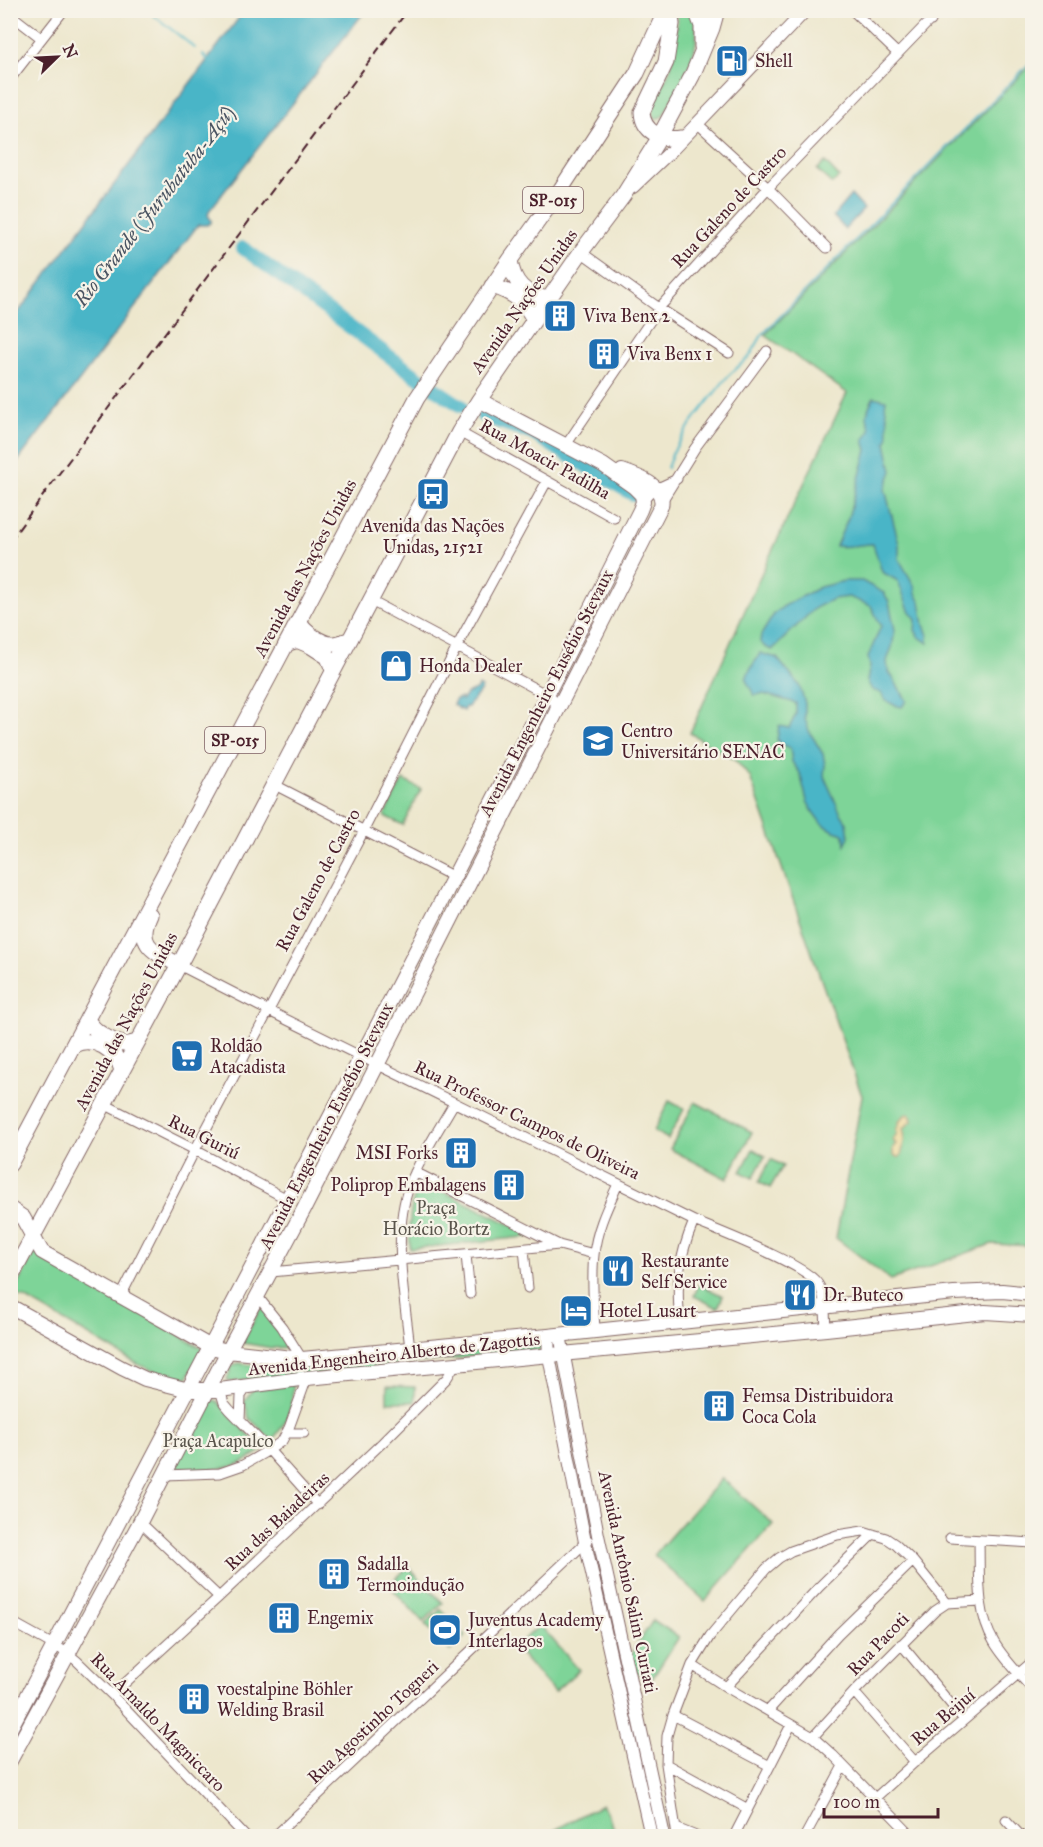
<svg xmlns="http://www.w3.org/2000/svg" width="1043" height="1847" viewBox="0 0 1043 1847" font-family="'IM FELL Great Primer',serif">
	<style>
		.green { fill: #7ed498; stroke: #647a62; stroke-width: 1.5 }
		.sand { fill: #eeda9e; stroke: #9c7c64; stroke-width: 1.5 }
		.water { fill: #49b5c7; stroke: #4a6a79; stroke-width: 1.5 }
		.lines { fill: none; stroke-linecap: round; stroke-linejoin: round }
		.stream { stroke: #49b5c7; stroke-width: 2 }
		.river { stroke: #49b5c7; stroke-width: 14 }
		.minor-casing { stroke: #836564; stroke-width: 11 }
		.tertiary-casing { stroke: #836564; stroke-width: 14 }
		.secondary-casing { stroke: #836564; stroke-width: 16 }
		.trunk-casing { stroke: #836564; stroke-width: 17 }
		.minor { stroke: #fff; stroke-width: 9 }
		.tertiary { stroke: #fff; stroke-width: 12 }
		.secondary { stroke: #fff; stroke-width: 14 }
		.trunk { stroke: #fff; stroke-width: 15 }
		.rail { stroke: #4a1f2b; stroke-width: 2; stroke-dasharray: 9 4.5; stroke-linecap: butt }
		.labels { text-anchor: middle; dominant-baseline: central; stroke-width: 4.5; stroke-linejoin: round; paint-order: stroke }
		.shield { fill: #f7f3e8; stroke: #7e5f64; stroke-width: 1.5 }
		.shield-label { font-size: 16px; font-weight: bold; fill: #4a1f2b }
		.poi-label { font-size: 18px; fill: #4a1f2b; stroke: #f7f3e8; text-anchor: start }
		.street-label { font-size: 18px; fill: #4a1f2b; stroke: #f7f3e8 }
		.park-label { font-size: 18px; fill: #5a554c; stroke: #f7f3e8 }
		.water-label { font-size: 20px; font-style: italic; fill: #4a5462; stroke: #f7f3e8 }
	</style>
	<rect width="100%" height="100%" fill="#f7f3e8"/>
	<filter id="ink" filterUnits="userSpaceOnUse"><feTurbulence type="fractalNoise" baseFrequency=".0167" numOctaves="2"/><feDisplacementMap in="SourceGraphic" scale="12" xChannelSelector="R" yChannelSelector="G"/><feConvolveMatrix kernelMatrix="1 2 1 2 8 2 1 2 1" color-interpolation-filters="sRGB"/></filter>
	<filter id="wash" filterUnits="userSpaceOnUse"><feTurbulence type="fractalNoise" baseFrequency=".008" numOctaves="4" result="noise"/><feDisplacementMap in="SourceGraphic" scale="24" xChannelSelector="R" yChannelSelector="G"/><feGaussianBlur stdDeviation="1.35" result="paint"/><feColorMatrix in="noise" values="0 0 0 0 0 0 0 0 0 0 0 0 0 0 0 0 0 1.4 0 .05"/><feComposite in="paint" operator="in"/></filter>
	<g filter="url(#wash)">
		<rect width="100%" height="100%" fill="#ede7cd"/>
		<path class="green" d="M678 11H692C708 46 679 85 663 116L656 119C645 106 664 85 669 72 676 53 676 30 678 11Z
			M1032 64V1246L992 1244 891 1280 836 1238 862 1096 750 777 736 761 690 733 763 570 847 393 765 335Z
			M825 162 839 177 832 184 817 170Z
			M403 780 421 789 403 825 384 816Z
			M669 1101 684 1109 668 1139 654 1131Z
			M695 1102 752 1132 727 1179 670 1149Z
			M753 1149 765 1156 753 1178 741 1172Z
			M771 1159 783 1166 770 1188 759 1182Z
			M420 1180 534 1236 410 1249C408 1222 410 1205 420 1180Z
			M36 1249 203 1349 188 1377C172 1381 153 1370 139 1365L25 1298 12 1295Z
			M699 1284 723 1296 718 1308 694 1296Z
			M263 1304 291 1347 272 1348 242 1343Z
			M540 1342 543 1344 540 1350 230 1382 227 1380 231 1367 238 1363 265 1367H279Z
			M293 1383C293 1407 288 1422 272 1440L249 1418 244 1401 253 1389Z
			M387 1386 415 1387V1402H387Z
			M213 1400 217 1401 263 1450C256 1454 249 1460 242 1463 220 1472 197 1470 174 1467L209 1401Z
			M722 1478 773 1524 705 1601 654 1555Z
			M408 1567 443 1603 423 1622 389 1585Z
			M441 1609 465 1636 450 1651 425 1624Z
			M653 1620 679 1637 650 1682 634 1671 631 1654Z
			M540 1625 579 1670 554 1692 515 1647Z
			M602 1804 618 1836H550L548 1834Z"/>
		<path class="sand" d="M909 1114 911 1117 912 1121 903 1129C906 1135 903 1151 900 1157H897C892 1154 891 1148 896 1144L893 1140 897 1133 896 1129 899 1126V1122L905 1115Z"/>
		<path class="water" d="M244 11H365L209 211 208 215 211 220V223L207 225H198L11 470V322Z
			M851 195 864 209 845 229 833 216Z
			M874 397 886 400C884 407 886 409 887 416 889 422 886 428 889 436L886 443 892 471 885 489 899 544V559L915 587 916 593 920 601 924 625 928 635V643L918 636 915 630 916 619 909 610 898 581 882 572 873 544C861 544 848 548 836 546L848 518 867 450 864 440C875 425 868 430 867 416 867 410 871 402 874 397Z
			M844 581H862L884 593 889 602 895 630 892 647 887 661 888 670 907 701 902 707 894 705 885 700 881 693 872 690 867 681 870 666 868 657 881 626 871 606 849 597 833 599 815 608 772 650 765 647 760 642 761 635 774 614 784 606 820 587Z
			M760 653 777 658 799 685 805 703V719L809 731 823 754 825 765 824 776 840 812 847 823 849 836 845 845 844 834 834 831 821 823 813 812 807 801 800 773 792 762 790 748 781 744 777 740 779 726 789 728 796 714V703L763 694 754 695 746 680C748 669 756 662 760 653Z
			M478 686 482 688C478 696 472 700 468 707H465L463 711 453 705 455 700 460 698 462 700 466 694 476 690Z"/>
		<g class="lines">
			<path class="stream" d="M147 10 195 48
				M203 55 209 61
				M667 468 673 452 692 422 728 376 750 356 762 335 1032 61"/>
			<path class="river" d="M243 248 416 376 461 406
				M483 416 533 434 634 495"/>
		</g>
	</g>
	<g filter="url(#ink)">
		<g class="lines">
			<g class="minor-casing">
				<path id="minor" d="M852 10 898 54
					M920 10 931 21
					M10 14 41 38
					M10 79 64 10
					M697 123 768 188 827 248
					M581 252 659 308 729 353
					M459 432 614 518
					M566 445 659 308 768 188 940 10
					M643 500 651 491 677 479
					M662 501 695 448 767 351
					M369 600 551 697 555 703V713
					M273 784 454 877
					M179 965 259 1006 694 1221C718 1231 807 1265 818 1284 826 1296 825 1316 826 1329
					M104 1104 195 1150 289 1200
					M415 1172 559 1245
					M524 1249 528 1288
					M466 1255 470 1294
					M271 1272 559 1245 594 1254
					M121 1296 195 1150 360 838 463 635 547 481
					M258 1297 282 1327 302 1359
					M680 1323C676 1282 678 1259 694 1221
					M595 1331C594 1306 591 1280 594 1255 596 1230 608 1206 618 1184
					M410 1349C405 1298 391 1233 410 1184 421 1156 439 1129 454 1103
					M220 1390 224 1403 230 1410 269 1450 318 1505
					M240 1420 241 1396 247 1387
					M286 1433H304
					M165 1475 220 1473 243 1465 269 1450 282 1441 289 1428 307 1378
					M140 1522 219 1597
					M950 1538 1032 1543
					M979 1540C980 1574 976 1612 994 1642 1004 1659 1019 1674 1032 1689
					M10 1621 66 1652 77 1661 112 1695 245 1836
					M901 1644 964 1720
					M692 1665 726 1687 813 1737 833 1755 912 1836
					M726 1687 820 1586 873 1534
					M854 1692 915 1762
					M112 1695 219 1597 383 1442 447 1378 456 1363
					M768 1711 838 1634 913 1561
					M673 1715 770 1766
					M813 1737 854 1692 935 1611 947 1603 981 1601
					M666 1764 748 1809
					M875 1798 915 1762 1032 1662
					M1006 1820 1021 1836
					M676 1828 696 1836
					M275 1836 588 1540
					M677 1836 666 1764 667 1736 673 1715 692 1665 710 1636 766 1569 779 1558 791 1551 837 1535 863 1531 886 1538 895 1544 913 1561 947 1603
					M734 1836 791 1725
					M805 1836 843 1766"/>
			</g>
			<g class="tertiary-casing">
				<path id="tertiary" d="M633 187 671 151 806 10
					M560 1335 598 1535 664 1836
					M548 1336 549 1356 585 1542 651 1836"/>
			</g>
			<g class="secondary-casing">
				<path id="secondary" d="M34 1238 42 1252 211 1347 228 1351 302 1359 548 1336 954 1293 1002 1291 1032 1294
					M10 1306 122 1368 145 1379 189 1390H220L307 1378 826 1329 985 1312 1032 1315
					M10 1729C223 1324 435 919 640 510L643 502 642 495 634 487 603 465 479 400
					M10 1761 140 1522 228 1351 304 1209 661 506C666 486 637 476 622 471"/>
			</g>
			<g class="trunk-casing">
				<path id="trunk" d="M670 10 672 24 666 62 642 112C643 132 662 141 681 138
					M696 10 702 26V47
					M510 260C513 283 525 295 548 299
					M492 286C512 292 525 301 534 320
					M302 615 300 623C304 632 323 645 334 644 339 644 344 641 349 640
					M286 644 295 641H299L311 646 328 657 333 670
					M150 915C135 946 155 952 179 965
					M87 1019C93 1031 110 1041 123 1044 128 1045 133 1043 137 1042
					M74 1045C94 1035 116 1050 122 1070
					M10 1164 417 398 510 260 561 189 637 73 666 10
					M10 1209 23 1218 34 1238
					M10 1279 179 965 459 432 479 400 581 252 623 196 656 143 692 76 712 28 717 10"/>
			</g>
			<use href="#minor" class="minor"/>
			<use href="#tertiary" class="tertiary"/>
			<use href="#secondary" class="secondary"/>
			<use href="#trunk" class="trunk"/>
			<path class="rail" d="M10 541 58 475 408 10"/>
		</g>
	</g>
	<defs>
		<g id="fuel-square" transform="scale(1.725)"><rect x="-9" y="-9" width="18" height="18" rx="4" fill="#1f6fb2" stroke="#f7f3e8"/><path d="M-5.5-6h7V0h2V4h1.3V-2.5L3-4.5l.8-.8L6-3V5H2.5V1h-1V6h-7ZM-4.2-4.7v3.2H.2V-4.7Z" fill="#fff"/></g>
		<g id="building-square" transform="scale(1.725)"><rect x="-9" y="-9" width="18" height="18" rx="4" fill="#1f6fb2" stroke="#f7f3e8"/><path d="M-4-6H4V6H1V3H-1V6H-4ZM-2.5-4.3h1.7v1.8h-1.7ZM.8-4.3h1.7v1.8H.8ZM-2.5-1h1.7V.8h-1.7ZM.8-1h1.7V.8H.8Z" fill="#fff"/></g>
		<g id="bus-square" transform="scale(1.725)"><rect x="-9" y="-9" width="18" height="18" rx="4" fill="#1f6fb2" stroke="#f7f3e8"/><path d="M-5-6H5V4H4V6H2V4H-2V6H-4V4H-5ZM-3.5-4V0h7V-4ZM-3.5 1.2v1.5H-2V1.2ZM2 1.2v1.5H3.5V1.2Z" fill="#fff"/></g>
		<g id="shop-square" transform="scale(1.725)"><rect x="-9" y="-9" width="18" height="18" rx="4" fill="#1f6fb2" stroke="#f7f3e8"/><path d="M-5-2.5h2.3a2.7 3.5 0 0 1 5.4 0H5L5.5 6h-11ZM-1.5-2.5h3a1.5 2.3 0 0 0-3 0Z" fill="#fff"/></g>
		<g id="university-square" transform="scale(1.725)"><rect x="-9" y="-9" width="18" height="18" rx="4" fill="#1f6fb2" stroke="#f7f3e8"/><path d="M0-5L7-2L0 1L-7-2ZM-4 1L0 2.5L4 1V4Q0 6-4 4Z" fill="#fff"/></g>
		<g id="supermarket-square" transform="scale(1.725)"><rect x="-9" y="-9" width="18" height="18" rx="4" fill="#1f6fb2" stroke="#f7f3e8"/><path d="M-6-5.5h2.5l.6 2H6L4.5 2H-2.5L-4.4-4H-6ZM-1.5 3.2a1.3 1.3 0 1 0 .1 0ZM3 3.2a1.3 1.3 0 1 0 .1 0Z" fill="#fff"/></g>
		<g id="restaurant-square" transform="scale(1.725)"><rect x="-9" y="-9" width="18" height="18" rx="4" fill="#1f6fb2" stroke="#f7f3e8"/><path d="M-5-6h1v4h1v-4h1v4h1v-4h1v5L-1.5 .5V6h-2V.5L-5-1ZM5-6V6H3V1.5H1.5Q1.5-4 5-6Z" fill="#fff"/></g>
		<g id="hotel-square" transform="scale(1.725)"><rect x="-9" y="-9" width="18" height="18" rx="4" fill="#1f6fb2" stroke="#f7f3e8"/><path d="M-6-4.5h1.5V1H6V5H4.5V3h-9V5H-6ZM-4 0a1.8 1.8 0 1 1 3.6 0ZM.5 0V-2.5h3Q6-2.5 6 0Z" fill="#fff"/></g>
		<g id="stadium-square" transform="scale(1.725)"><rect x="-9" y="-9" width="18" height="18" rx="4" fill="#1f6fb2" stroke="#f7f3e8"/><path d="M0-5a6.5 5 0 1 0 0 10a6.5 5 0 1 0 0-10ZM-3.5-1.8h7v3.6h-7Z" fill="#fff"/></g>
	</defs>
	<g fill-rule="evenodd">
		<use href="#fuel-square" x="732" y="61"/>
		<use href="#building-square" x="560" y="316"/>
		<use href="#building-square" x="604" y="354"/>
		<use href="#bus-square" x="433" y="494"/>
		<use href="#shop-square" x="396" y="666"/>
		<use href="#university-square" x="598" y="741"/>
		<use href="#supermarket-square" x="187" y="1056"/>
		<use href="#building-square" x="461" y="1153"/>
		<use href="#building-square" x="509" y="1185"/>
		<use href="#restaurant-square" x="618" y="1271"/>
		<use href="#restaurant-square" x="800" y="1295"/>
		<use href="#hotel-square" x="576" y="1311"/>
		<use href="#building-square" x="719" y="1406"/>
		<use href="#building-square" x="334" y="1574"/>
		<use href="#building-square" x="284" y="1618"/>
		<use href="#stadium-square" x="445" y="1630"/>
		<use href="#building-square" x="194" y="1699"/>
	</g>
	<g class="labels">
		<g class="shield">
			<rect x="523" y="187" width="60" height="26" rx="4.5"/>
			<rect x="205" y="727" width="60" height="26" rx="4.5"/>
		</g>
		<g class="shield-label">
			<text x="553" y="200">SP-015</text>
			<text x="235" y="740">SP-015</text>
		</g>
		<g class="poi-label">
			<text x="755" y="61">Shell</text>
			<text x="583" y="316">Viva Benx 2</text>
			<text x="627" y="354">Viva Benx 1</text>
			<text x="433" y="526" text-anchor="middle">Avenida das Nações<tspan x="433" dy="21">Unidas, 21521</tspan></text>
			<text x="419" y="666">Honda Dealer</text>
			<text x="621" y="731">Centro<tspan x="621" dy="21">Universitário SENAC</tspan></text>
			<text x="210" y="1046">Roldão<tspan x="210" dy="21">Atacadista</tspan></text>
			<text x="438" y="1153" text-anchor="end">MSI Forks</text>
			<text x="486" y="1185" text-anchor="end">Poliprop Embalagens</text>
			<text x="641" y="1261">Restaurante<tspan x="641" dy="21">Self Service</tspan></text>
			<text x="823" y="1295">Dr. Buteco</text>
			<text x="599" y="1311">Hotel Lusart</text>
			<text x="742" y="1396">Femsa Distribuidora<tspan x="742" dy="21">Coca Cola</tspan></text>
			<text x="357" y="1564">Sadalla<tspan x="357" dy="21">Termoindução</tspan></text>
			<text x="307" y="1618">Engemix</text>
			<text x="468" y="1620">Juventus Academy<tspan x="468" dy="21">Interlagos</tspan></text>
			<text x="217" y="1689">voestalpine Böhler<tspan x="217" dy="21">Welding Brasil</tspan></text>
		</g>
		<g class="street-label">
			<text transform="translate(729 207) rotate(-47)">Rua Galeno de Castro</text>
			<text transform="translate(524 301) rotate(-55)">Avenida Nações Unidas</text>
			<text transform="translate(545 459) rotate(29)">Rua Moacir Padilha</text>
			<text transform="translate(305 568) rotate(-62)">Avenida das Nações Unidas</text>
			<text transform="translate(546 693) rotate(-63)">Avenida Engenheiro Eusébio Stevaux</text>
			<text transform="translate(318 880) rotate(-62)">Rua Galeno de Castro</text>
			<text transform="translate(126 1021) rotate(-62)">Avenida das Nações Unidas</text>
			<text transform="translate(527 1120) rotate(26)">Rua Professor Campos de Oliveira</text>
			<text transform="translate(326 1126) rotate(-63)">Avenida Engenheiro Eusébio Stevaux</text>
			<text transform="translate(204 1137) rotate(27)">Rua Guriú</text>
			<text transform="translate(394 1354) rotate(-6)">Avenida Engenheiro Alberto de Zagottis</text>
			<text transform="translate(277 1521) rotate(-43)">Rua das Baiadeiras</text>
			<text transform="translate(628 1582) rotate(78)">Avenida Antônio Salim Curiati</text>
			<text transform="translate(878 1644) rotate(-46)">Rua Pacoti</text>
			<text transform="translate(943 1717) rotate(-40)">Rua Beijuí</text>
			<text transform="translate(158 1722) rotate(46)">Rua Arnaldo Magniccaro</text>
			<text transform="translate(373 1722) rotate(-43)">Rua Agostinho Togneri</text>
		</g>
		<g class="park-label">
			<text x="436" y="1208">Praça<tspan x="436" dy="21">Horácio Bortz</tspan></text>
			<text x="218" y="1441">Praça Acapulco</text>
		</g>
		<g class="water-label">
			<text transform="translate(154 206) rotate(-52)">Rio Grande (Jurubatuba-Açú)</text>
		</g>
	</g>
	<rect width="1043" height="1847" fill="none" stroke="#f7f3e8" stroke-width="36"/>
	<g transform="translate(57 57) rotate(66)" stroke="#f7f3e8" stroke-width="4.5" paint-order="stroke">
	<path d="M0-4.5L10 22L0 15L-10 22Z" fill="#4a1f2b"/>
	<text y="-9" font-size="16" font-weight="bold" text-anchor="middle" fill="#4a1f2b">N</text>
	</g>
	<path d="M824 1808v9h114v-9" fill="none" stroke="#4a1f2b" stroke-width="3"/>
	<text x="833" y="1808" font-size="18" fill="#4a1f2b" stroke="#f7f3e8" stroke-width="4.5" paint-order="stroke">100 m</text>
</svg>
